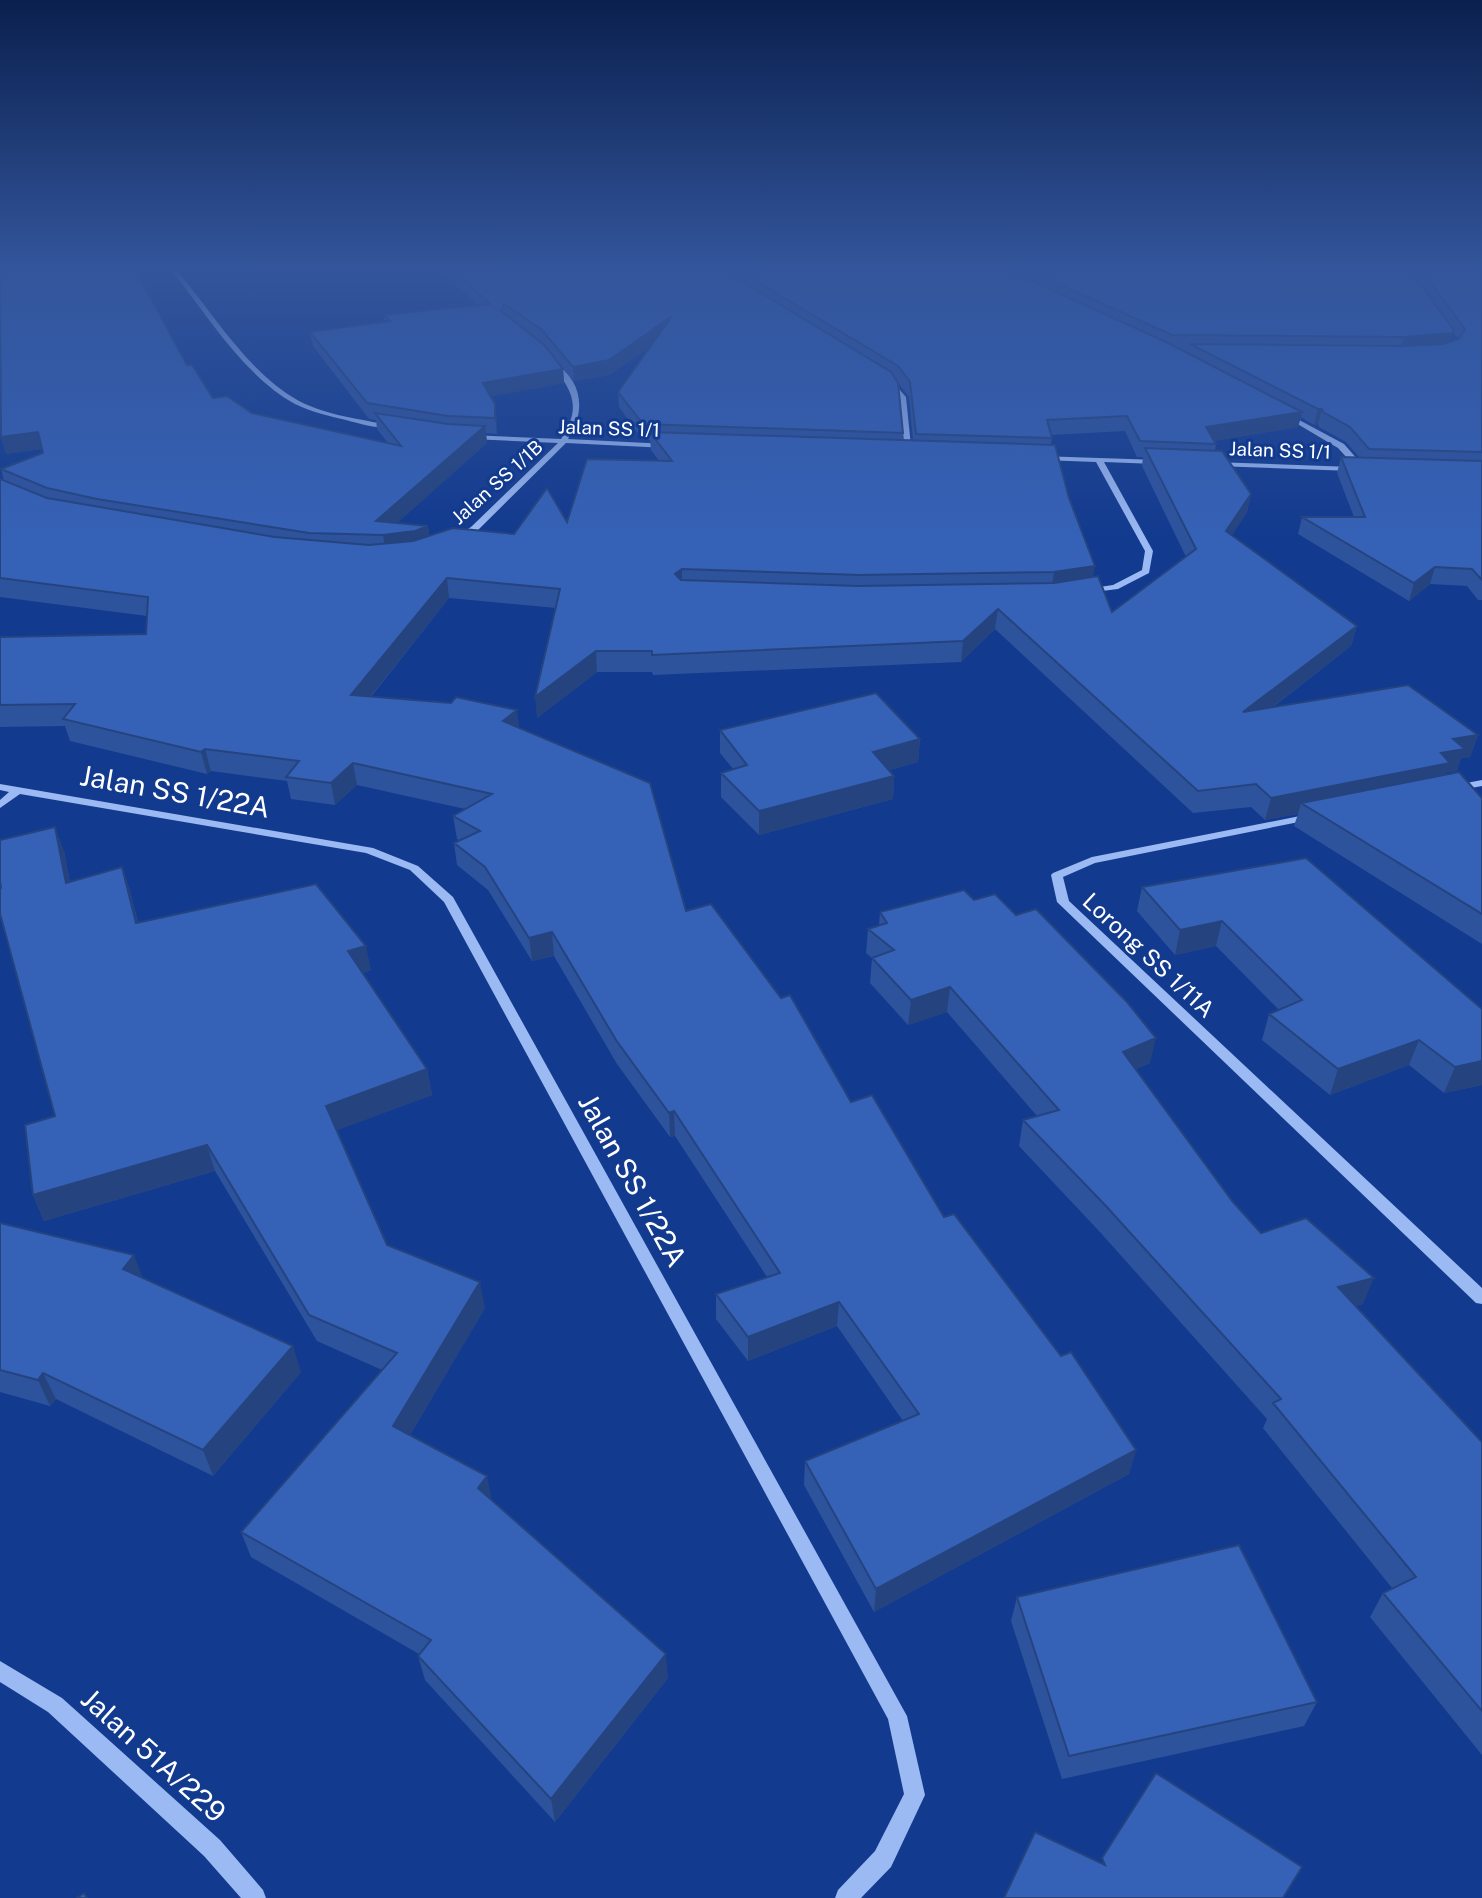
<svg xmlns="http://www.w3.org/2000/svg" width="1482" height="1898" viewBox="0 0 1482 1898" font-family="'Public Sans',sans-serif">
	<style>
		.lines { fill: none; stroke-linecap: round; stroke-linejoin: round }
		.minor { fill: #9bb9f2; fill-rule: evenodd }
		.wall { fill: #2e539d; fill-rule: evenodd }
		.shaded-wall { fill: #25447f }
		.building { fill: #3561b6; stroke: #25447f; stroke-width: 2 }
		.labels { text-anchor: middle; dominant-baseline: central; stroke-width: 6; stroke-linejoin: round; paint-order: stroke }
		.far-street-label { font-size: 19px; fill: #fff; stroke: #123a8e }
		.street-label { font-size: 23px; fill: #fff; stroke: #123a8e }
		.near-street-label { font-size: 28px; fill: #fff; stroke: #123a8e }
	</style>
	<rect width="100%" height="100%" fill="#123a8e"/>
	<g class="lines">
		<path class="minor" d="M172 271H177C215 315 247 372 299 401 328 416 362 419 393 426V428C378 429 361 424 346 420 329 416 311 412 295 404 243 375 208 316 172 271Z
			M554 362C583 382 586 411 568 439L667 444 671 446 667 448 566 443 477 531 464 539H458V535L471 527 558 443 471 439 467 437 468 435 561 439C582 407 573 391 551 364Z
			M886 379H890L906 397 912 456 905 454 900 397 886 381Z
			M1284 414H1288L1344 444 1366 469 1359 471 1338 448 1284 416Z
			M1039 456 1159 460 1160 462 1156 464 1104 462 1153 551 1149 573 1118 589 1086 593V589L1113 585 1142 570 1145 551 1096 462 1042 460 1038 458Z
			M1213 462 1352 467 1356 469 1352 471 1216 466 1212 464Z
			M1482 780V786L1455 791 1450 788 1451 786Z
			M0 784 373 848 418 866 453 897 907 1716 925 1795 891 1867 861 1898H835L838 1890 875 1851 904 1794 888 1719 444 902 410 870 366 853 20 794 0 808V800L9 792 0 790Z
			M1310 814 1314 815 1315 817 1314 819 1095 863 1063 877 1069 901 1482 1288V1304L1476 1303 1057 902 1051 875 1053 873 1092 857Z
			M0 1661 62 1698 220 1840 263 1890 266 1898H241L204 1856 48 1712 0 1682Z"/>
	</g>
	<path class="wall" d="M442 271H1482V600H1478L1467 586 1430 584 1409 601 1298 534 1302 517H1354L1337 473 1341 457H1359L1346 442 1319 427 1318 424 1314 425 1301 417 1298 427 1214 441 1216 444 1215 451 1251 494 1247 512 1232 535 1357 626 1351 646 1272 708 1478 735 1470 757 1461 758 1457 771 1447 772 1446 774 1482 798V944L1294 826 1298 814 1265 820 1251 807 1193 813 995 629 961 662 653 675 652 672H597L537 718 556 608 449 598 371 697 519 728 686 911 851 1102 944 1217 1061 1356 1136 1450 1129 1474 874 1612 804 1485 805 1461 903 1421 837 1326 748 1361 716 1319V1294L767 1277 675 1136 670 1137 617 1064 554 956 532 961 488 890 457 865 454 843 459 840 457 839 453 816 465 809 357 785 335 805 291 799 287 781 211 771 207 774 70 741 65 726 0 727V637L146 634 147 616 0 597V479L4 481 1 469 43 453 42 449 6 454 1 437 187 365 213 398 252 413 388 443 377 429 376 420 369 419 313 346 310 332 385 322 384 315 478 306ZM1453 332 1459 339 1450 342ZM652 345 618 392 619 407 643 440H650L651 450 659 461 567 522 514 534 429 536 428 526 397 523 487 443 486 433 497 434 495 404 491 396 564 383 563 369 555 359 574 381 610 375ZM897 381 909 397 913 441 903 440V433ZM1125 431 1137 457H1143L1142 466 1186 557 1112 612 1093 577 1051 445 1052 438 1051 435Z
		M720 730 920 739 918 762 890 770 894 776 893 799 759 835 721 797V773L733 769 720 753Z
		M64 851 70 882 122 867 130 891 138 922 371 970 363 973 427 1069 432 1095 337 1130 387 1245 485 1308 410 1435 492 1501 668 1678 555 1822 425 1680 418 1656 419 1654 251 1557 241 1532 382 1370 317 1341 215 1171 44 1221 33 1195 55 1116 1 888Z
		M1142 887 1482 1009V1085L1444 1093 1409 1065 1330 1095 1262 1040 1269 1014 1279 1010 1216 946 1175 955 1137 911Z
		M974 900 1150 1063 1136 1069 1233 1202 1261 1233 1363 1304 1356 1306 1482 1442V1755L1370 1617 1383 1593 1392 1588 1263 1428 1267 1419 1099 1231 1019 1146 1023 1120 1037 1116 947 1012 908 1025 870 983 872 958 866 953 868 929 879 925 880 912Z
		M0 1223 143 1278 301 1372 213 1476 56 1399 50 1406 0 1392Z
		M1017 1597 1317 1702 1304 1726 1062 1779 1011 1621Z"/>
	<path class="shaded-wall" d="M672 316 673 330 610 375 574 381 573 367Z
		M1454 330 1450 344 1400 351 1404 337Z
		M563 369 564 383 484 398 483 383Z
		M495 404 497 419V434L495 418Z
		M1318 409H1322L1318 424 1314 425Z
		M1302 412 1298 427 1202 443 1206 427Z
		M485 426 487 443 384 535 428 526 431 545 386 553 383 535 376 521Z
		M38 432 43 449 6 454 1 437Z
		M1251 494 1247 512 1222 550 1226 531Z
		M1095 566 1092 585 1051 591 1054 572Z
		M1435 567 1430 584 1409 601 1414 583Z
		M682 569V588L675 574Z
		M447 578 449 598 355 716 351 695Z
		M998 609 995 629 961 662 963 641Z
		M1357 626 1351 646 1238 734 1243 712Z
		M596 651 597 672 537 718 535 697Z
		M517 710 520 732 503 721Z
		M1478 735 1470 757 1461 758 1457 771 1447 772 1443 785 1301 803 1298 814 1265 820 1271 798 1453 739Z
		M920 739 918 762 872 775 873 752Z
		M205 749 211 771 207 774 201 752Z
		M353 763 357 785 335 805 331 783Z
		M894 776 893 799 759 835V811Z
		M55 827 64 851 75 908 66 883Z
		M122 867 130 891 144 948 136 923Z
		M1222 921 1216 946 1175 955 1180 930Z
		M552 932 554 956 532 961 529 938Z
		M366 946 371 970 353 976 348 951Z
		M950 987 947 1012 908 1025 911 1000Z
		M1156 1038 1150 1063 1117 1077 1123 1052Z
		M1419 1040 1409 1065 1330 1095 1338 1069Z
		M1482 1061V1085L1444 1093 1455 1067Z
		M427 1069 432 1095 332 1132 326 1106Z
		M674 1111 675 1136 670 1137 669 1113Z
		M207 1145 215 1171 44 1221 33 1195Z
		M134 1255 144 1281 123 1269Z
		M1374 1278 1363 1304 1328 1313 1338 1287Z
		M480 1282 485 1308 400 1452 393 1426Z
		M839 1302 837 1326 748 1361V1337Z
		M293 1346 301 1372 213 1476 203 1450Z
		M43 1373 56 1399 50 1406 38 1380Z
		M1136 1450 1129 1474 874 1612 876 1589Z
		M487 1476 492 1501 478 1488Z
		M666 1654 668 1678 555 1822 551 1799Z"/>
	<path class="building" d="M0 271H136L187 365H192L213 398 227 396 252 413 401 446 375 413 448 424 485 426 376 521 428 526 415 531 383 535 309 533 97 499 47 488 1 469 43 453 38 432 1 437Z
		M454 271H725L891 372 898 383 903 433 643 424 618 392 672 316 609 360 573 367 541 329 504 304 501 311 544 345 563 369 483 383 495 404V418L448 416 367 403 310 332 390 321 384 315 490 304Z
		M739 271H1010L1166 342 1302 412 1206 427 1216 444 1140 441 1127 416 1047 420 1052 438 916 434 910 382 898 366Z
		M1030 271H1410L1454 330 1452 333 1404 337 1172 335Z
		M1422 271H1482V452L1369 449 1350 427 1323 412 1322 409H1318L1190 344 1404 346 1444 344 1459 339 1465 329Z
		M650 432 1055 445 1069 498 1095 566 1054 572 859 575 682 569 675 574 681 580 859 586 1054 583 1098 576 1112 612 1196 549 1145 448 1222 451 1251 494 1226 531 1357 626 1243 712 1408 685 1478 735 1453 739 1465 749 1441 753 1450 763 1271 798 1256 784 1198 791 998 609 963 641 652 655V651H596L535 697 560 589 447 578 351 695 451 703 456 697 517 710 503 721 650 783 686 911 711 904 781 998 790 995 851 1102 872 1095 944 1217 954 1214 1061 1356 1071 1352 1136 1450 876 1589 805 1461 919 1414 839 1302 748 1337 716 1294 780 1273 674 1111 669 1113 616 1040 552 932 529 938 485 867 454 843 480 831 453 816 492 794 353 763 331 783 286 777 299 761 205 749 201 752 63 719 75 704 0 705V637L146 634 148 597 0 578V479L47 498 275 537 369 545 413 541 453 528 514 534 547 488 567 522 587 459 672 461Z
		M1341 457 1482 461V580L1472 569 1435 567 1414 583 1302 517H1365Z
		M876 693 920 739 873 752 894 776 759 811 721 773 747 765 720 730Z
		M1459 772 1482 798V914L1301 803Z
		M55 827 66 883 122 867 136 923 316 884 366 946 348 951 427 1069 326 1106 387 1245 480 1282 393 1426 487 1476 478 1488 666 1654 551 1799 418 1656 431 1640 241 1532 397 1353 309 1315 207 1145 33 1195 25 1125 55 1116 0 914V889L1 888 0 881V840Z
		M1306 858 1482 1009V1061L1455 1067 1419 1040 1338 1069 1269 1014 1302 1000 1222 921 1180 930 1142 887Z
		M964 890 974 900 995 894 1016 915 1036 909 1127 1002 1156 1038 1123 1052 1233 1202 1261 1233 1306 1218 1374 1278 1338 1287 1482 1442V1711L1383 1593 1416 1577 1273 1403 1281 1399 1105 1205 1023 1120 1059 1110 950 987 911 1000 872 958 894 950 868 929 887 923 880 912Z
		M0 1223 134 1255 123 1269 293 1346 203 1450 43 1373 38 1380 0 1370Z
		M1239 1545 1317 1702 1069 1756 1017 1597Z
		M1156 1773 1302 1867 1283 1898H1004L1035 1832 1105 1865 1102 1858Z
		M84 1893 87 1898H77Z"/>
	<linearGradient id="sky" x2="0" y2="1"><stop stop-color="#0a204e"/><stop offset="0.5" stop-color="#33559b"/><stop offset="1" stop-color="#33559b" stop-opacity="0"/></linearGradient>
	<rect width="1482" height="537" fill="url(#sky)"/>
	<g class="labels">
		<g class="far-street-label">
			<text transform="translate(609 428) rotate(2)">Jalan SS 1/1</text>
			<text transform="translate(1280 450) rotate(2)">Jalan SS 1/1</text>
			<text transform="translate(497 482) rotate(-42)">Jalan SS 1/1B</text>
		</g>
		<g class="street-label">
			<text transform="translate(1149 955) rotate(43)">Lorong SS 1/11A</text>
		</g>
		<g class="near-street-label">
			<text transform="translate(175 791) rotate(10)">Jalan SS 1/22A</text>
			<text transform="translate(633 1180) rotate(61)">Jalan SS 1/22A</text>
			<text transform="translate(154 1755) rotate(42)">Jalan 51A/229</text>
		</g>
	</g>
</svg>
